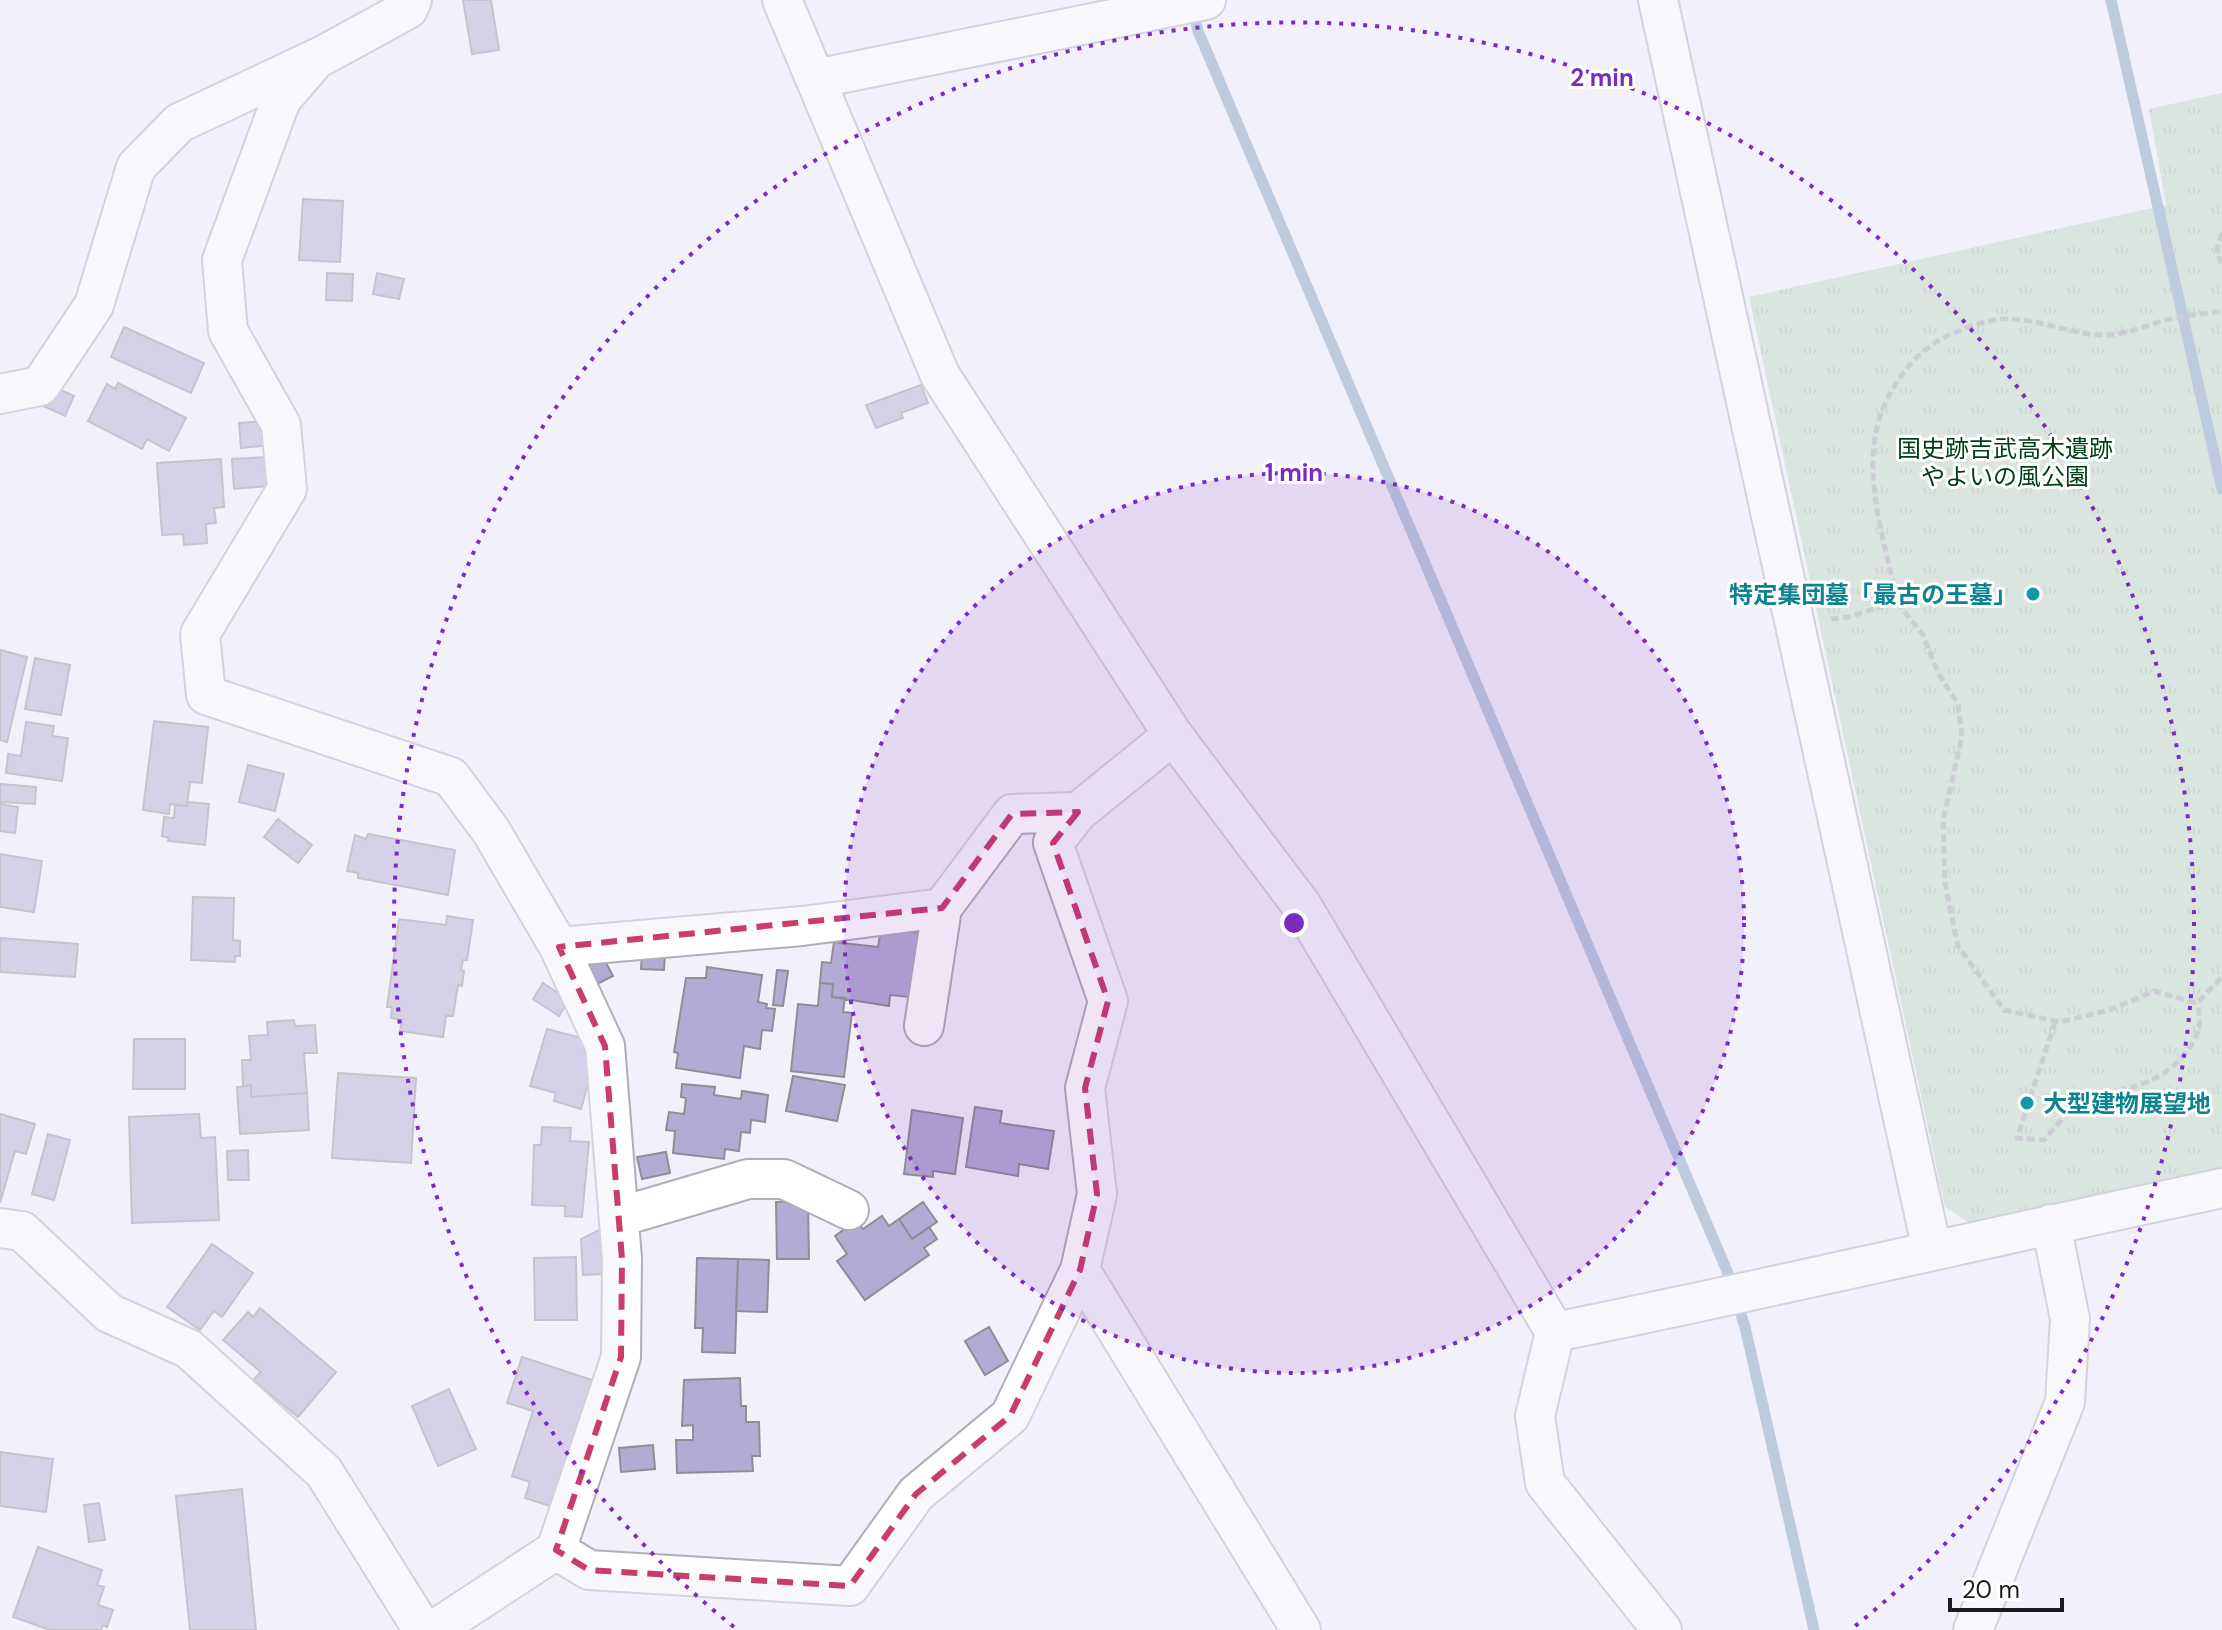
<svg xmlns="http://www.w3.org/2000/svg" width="2222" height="1630" viewBox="0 0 2222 1630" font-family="'DM Sans','Noto Sans JP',sans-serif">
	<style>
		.grass { fill: url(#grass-tufts) }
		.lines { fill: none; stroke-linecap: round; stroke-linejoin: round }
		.stream { stroke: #7f9dbe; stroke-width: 11 }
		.building { fill: #b3abd4; stroke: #8f8d95; stroke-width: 2 }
		.street-casing { stroke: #b0aeb7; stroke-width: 42 }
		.path { stroke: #a3a2aa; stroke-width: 5; stroke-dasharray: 8 4; stroke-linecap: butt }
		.street { stroke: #fff; stroke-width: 38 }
		.marked { fill: none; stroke: #ca3c69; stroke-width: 6; stroke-dasharray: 16 10; stroke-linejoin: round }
		.ring { fill: none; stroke: #7b2cbf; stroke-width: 4; stroke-dasharray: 4 8 }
		.culture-dot { fill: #0f9aa8; stroke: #fff; stroke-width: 3 }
		.labels { text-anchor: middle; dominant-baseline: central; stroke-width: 6; stroke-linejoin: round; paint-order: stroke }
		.park-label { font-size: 24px; fill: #004019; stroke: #fff }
		.culture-label { font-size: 24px; font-weight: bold; fill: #0d838f; stroke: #fff; text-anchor: end }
		.centre { fill: #7b2cbf; stroke: #fff; stroke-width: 4 }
		.ring-label { font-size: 24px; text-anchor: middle; font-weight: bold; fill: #7b2cbf; stroke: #fff; stroke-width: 6; stroke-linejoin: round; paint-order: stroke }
	</style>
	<defs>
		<pattern id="grass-tufts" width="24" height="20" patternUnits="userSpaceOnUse" patternTransform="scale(2)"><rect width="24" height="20" fill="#bdd8c2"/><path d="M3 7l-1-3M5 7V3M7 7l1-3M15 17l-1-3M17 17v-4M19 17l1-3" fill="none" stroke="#a2b9a6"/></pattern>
	</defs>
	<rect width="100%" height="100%" fill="#f2f0fa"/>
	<path class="grass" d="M2222 93V1170L1971 1224 1945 1207 1749 297 2166 205 2149 109Z"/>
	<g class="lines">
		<path class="stream" d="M2111 0 2222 489
			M1192 8 1198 31 1727 1271 1745 1327 1814 1630"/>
	</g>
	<path class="building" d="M463 0H491L499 50 472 54Z
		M303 199 343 201 340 262 299 260Z
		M327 273 353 274 352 301 326 300Z
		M377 273 404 279 399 299 373 294Z
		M124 327 204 363 191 393 111 357Z
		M118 383 186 418 169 451 147 439 142 449 88 421 107 384 115 389Z
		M48 384 74 396 65 416 39 404Z
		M921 385 928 403 901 413 903 418 876 428 866 405Z
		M269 421 271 445 241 448 239 423Z
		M268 457 269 486 234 489 232 459Z
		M221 459 224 507 214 508 216 523 206 524 207 543 184 545 183 534 162 535 157 463Z
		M0 650 27 657 7 742 0 740Z
		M35 658 70 665 61 715 25 709Z
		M154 721 208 727 202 783 190 782 187 806 170 804 169 814 143 810Z
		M26 722 54 726 52 736 68 738 62 781 6 773 8 754 21 756Z
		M248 765 284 774 275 811 239 802Z
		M0 784 36 787 35 804 0 802Z
		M188 802 209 804 205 845 168 841 169 838 162 836 164 817 174 818 175 805 187 806Z
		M0 804 18 807 15 833 0 831Z
		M278 819 312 845 298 863 264 837Z
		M368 834 455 850 448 895 358 878V873L347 871 355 835 366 839Z
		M0 854 42 861 34 912 0 907Z
		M193 897 234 898 233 940 240 941V956H235V962L191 960Z
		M447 916 473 920 467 960H463L461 970 464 971 462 986 458 985 453 1016H446L443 1037 400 1031 402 1020 391 1018 392 1007H387L399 919 446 925Z
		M881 930 924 933 920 998 890 995 889 1006 832 997 833 984 820 983 822 962 831 963 834 942 878 947Z
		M0 938 78 944 75 977 0 972Z
		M598 947 613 976 595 985 580 956Z
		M642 953 665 954 664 970 641 969Z
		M707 967 762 975 758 1002 767 1004 766 1008 775 1009 772 1031 762 1030 760 1049 744 1046 740 1078 676 1068 678 1053 674 1052 686 978H706Z
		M777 970 788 971 783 1006 773 1005Z
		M543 983 569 1000 559 1016 533 999Z
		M820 983 833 984 832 997 845 998 843 1012 852 1013 844 1077 791 1071 798 1004 818 1006Z
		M294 1020 295 1026 315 1025 317 1053H304L307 1093 251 1097V1085L243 1086 242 1060H251L249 1036 268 1035 267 1022Z
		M547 1029 593 1041 597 1052 581 1109 554 1101 556 1093 530 1086Z
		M134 1039H185V1089H133Z
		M338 1073 416 1078 411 1163 332 1158Z
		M793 1076 845 1085 837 1121 786 1111Z
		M682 1084 715 1087 714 1095 741 1099 742 1091 768 1095 765 1122 751 1120 750 1133 741 1132 739 1151 725 1149 724 1159 673 1153 675 1131 666 1130 669 1112 684 1114 686 1098 681 1097Z
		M251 1085V1097L307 1093 309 1130 240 1134 237 1087Z
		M975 1107 1002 1111 1000 1123 1054 1131 1048 1169 1019 1164 1018 1176 966 1167Z
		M912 1110 963 1118 955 1174 933 1171V1177L904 1174Z
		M0 1114 35 1124 26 1154 15 1151 0 1203Z
		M199 1114 201 1138 215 1137 219 1220 132 1223 129 1117Z
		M542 1127 571 1128 570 1141 589 1142 582 1217 565 1216V1206L532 1205 534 1145H541Z
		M48 1134 70 1140 54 1200 32 1194Z
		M248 1150 249 1180H228L227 1151Z
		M666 1152 670 1173 642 1179 637 1157Z
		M808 1201 809 1259H777L776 1202Z
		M923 1202 937 1222 912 1239 899 1219Z
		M882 1216 889 1226 899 1219 912 1239 929 1227 937 1239 924 1248 929 1255 865 1300 837 1261 847 1254 835 1236 857 1220 863 1229Z
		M601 1229 602 1274 583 1275 581 1239Z
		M212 1244 253 1273 222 1317 214 1311 200 1330 167 1307Z
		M576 1257 577 1320H535L534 1258Z
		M697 1258 738 1259 735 1353 702 1352 703 1328H695Z
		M738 1259 769 1260 767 1312 736 1311Z
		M260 1308 336 1372 298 1417 253 1380 261 1372 223 1340 248 1312 253 1317Z
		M989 1327 1008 1361 985 1375 965 1341Z
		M522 1357 592 1380 550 1506 525 1498 530 1482 512 1476 533 1411 507 1403Z
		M740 1378 741 1406H746V1422H759L760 1456H752L753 1471 677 1473 676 1440H693V1425L682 1426 684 1380Z
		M449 1389 476 1449 438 1466 412 1406Z
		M653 1445 655 1469 621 1472 619 1448Z
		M0 1452 53 1459 46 1512 0 1506Z
		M242 1489 256 1630H190L176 1496Z
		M99 1503 105 1540 89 1542 84 1505Z
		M38 1547 102 1570 97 1585 104 1587 98 1605 113 1610 107 1627 103 1625 101 1630H50L13 1617Z"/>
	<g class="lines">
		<g class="street-casing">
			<path id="street" d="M1658 0 1932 1250
				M316 59 281 100 222 260 228 331 281 425 287 489 200 634 206 695 451 777 491 831 559 947
				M815 79 1206 0
				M0 394 40 386 94 305 136 167 179 123 324 55 408 9 412 0
				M1173 735 1302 906 1555 1332 1535 1416 1545 1483 1662 1630
				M1078 812 1053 843 1108 1001 1085 1088 1097 1194 1080 1270
				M924 1026 942 908
				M619 1217 748 1179H784L849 1210
				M0 1228 22 1231 109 1313 189 1349 324 1472 423 1630
				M1555 1332C1778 1287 1999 1235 2222 1188
				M556 1550 589 1570 850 1586 916 1494 1010 1416 1080 1270 1301 1630
				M434 1630 556 1550 621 1357 622 1259 605 1046 559 947 802 926 942 908 1012 814 1078 812 1173 735 940 375 782 0
				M1973 1630 2065 1402 2070 1319 2051 1224"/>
		</g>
		<path class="path" d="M2222 233 2217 249 2222 268
			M1897 602 1923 635 1938 673 1958 704 1962 736 1943 821 1945 883 1958 946 2004 1010 2060 1022 2110 1010 2154 991 2197 1003 2222 977
			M1831 619 1848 617 1897 602C1883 529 1851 451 1896 384 1907 366 1920 352 1938 341 1957 330 1991 317 2013 319 2043 321 2072 334 2103 335 2124 335 2142 327 2162 321 2181 316 2202 314 2222 311
			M2055 1022 2017 1138 2044 1140C2055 1127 2065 1114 2080 1106 2124 1082 2158 1094 2192 1044 2200 1031 2202 1018 2197 1003"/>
		<use href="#street" class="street"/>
	</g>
	<path d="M0 0H2222V1630H0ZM1078 812 1053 843 1108 1001 1085 1088 1097 1194 1080 1270 1010 1416 916 1494 850 1586 589 1570 556 1550 621 1357 622 1259 605 1046 559 947 942 908 1012 814Z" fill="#f2f0fa" fill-opacity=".55" fill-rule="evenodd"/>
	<path class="marked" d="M1078 812 1053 843 1108 1001 1085 1088 1097 1194 1080 1270 1010 1416 916 1494 850 1586 589 1570 556 1550 621 1357 622 1259 605 1046 559 947 942 908 1012 814Z"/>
	<circle cx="1294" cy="923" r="450" fill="#7b2cbf" fill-opacity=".12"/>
	<g class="ring">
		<circle cx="1294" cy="923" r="450"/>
		<path d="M734 1627A900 900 0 1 1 1854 1627"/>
	</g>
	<g class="culture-dot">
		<circle cx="2033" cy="594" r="8"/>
		<circle cx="2027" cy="1103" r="8"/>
	</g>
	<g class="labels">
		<g class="park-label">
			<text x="2005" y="448">国史跡吉武高木遺跡<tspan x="2005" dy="28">やよいの風公園</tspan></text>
		</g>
		<g class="culture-label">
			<text x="2017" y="594">特定集団墓「最古の王墓」</text>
			<text x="2043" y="1103" text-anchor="start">大型建物展望地</text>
		</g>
	</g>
	<circle cx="1294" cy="923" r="12" class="centre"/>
	<g class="ring-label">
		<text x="1602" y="86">2 min</text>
		<text x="1294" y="481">1 min</text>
	</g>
	<path d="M1950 1598v12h112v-12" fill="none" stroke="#1b1b1e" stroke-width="4"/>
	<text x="1962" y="1598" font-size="24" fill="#1b1b1e" stroke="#ffffff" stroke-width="6" paint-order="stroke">20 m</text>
</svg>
